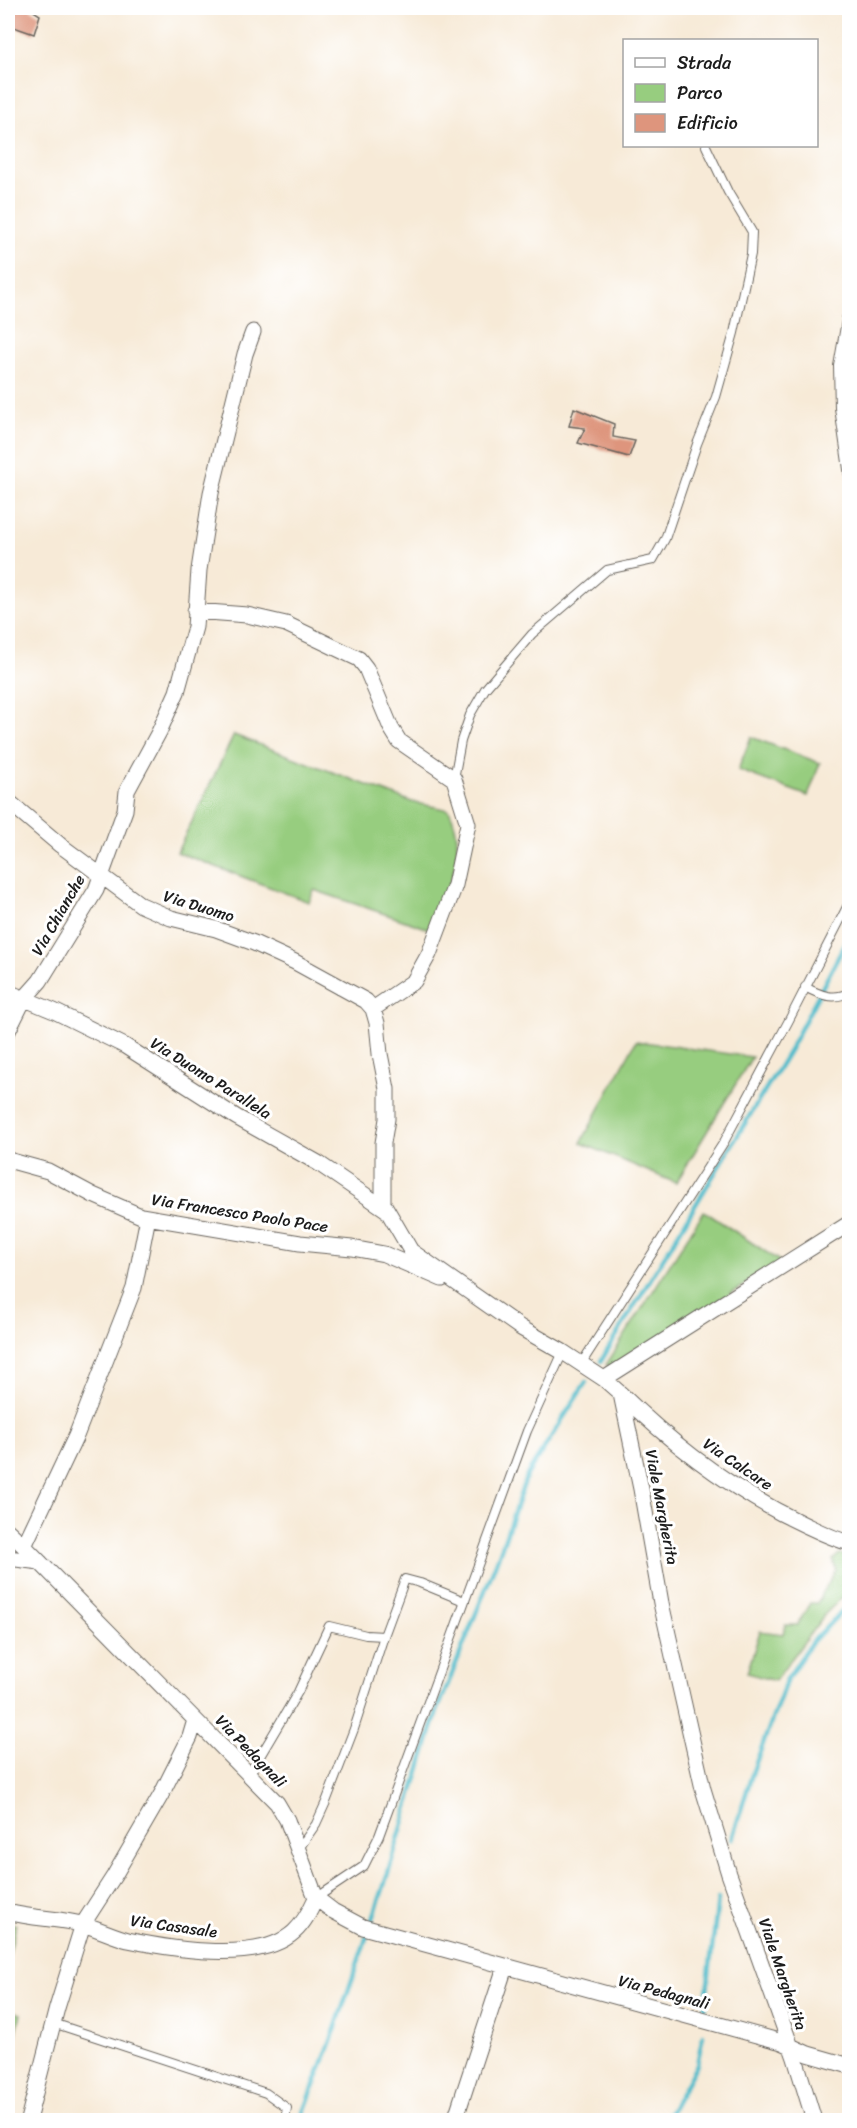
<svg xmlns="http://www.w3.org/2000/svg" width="857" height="2128" viewBox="0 0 857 2128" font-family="Sriracha,sans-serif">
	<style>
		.green { fill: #97cd7f; stroke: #5a744e; stroke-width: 1.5 }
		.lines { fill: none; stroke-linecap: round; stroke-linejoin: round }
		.stream { stroke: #50bccb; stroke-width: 4.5 }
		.building { fill: #de957d }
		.service-casing { stroke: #69645d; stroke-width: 10 }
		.minor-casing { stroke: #69645d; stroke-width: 17 }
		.service { stroke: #fff; stroke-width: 8 }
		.minor { stroke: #fff; stroke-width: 15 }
		.labels { text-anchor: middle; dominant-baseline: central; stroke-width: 6; stroke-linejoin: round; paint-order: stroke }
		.street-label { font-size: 16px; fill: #1c1c1c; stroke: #fff }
	</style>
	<rect width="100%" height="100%" fill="#fff"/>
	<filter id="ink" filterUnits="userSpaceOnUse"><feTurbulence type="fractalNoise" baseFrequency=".0167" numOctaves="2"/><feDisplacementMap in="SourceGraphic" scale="12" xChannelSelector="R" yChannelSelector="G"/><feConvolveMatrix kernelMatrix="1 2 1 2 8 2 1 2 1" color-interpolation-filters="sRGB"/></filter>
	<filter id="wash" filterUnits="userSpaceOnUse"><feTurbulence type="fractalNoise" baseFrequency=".008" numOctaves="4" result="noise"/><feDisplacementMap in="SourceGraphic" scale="24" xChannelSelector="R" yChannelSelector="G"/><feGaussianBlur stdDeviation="1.35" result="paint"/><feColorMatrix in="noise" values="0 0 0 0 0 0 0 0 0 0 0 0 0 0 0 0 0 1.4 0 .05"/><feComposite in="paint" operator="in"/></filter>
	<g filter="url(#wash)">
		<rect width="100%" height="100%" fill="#f7ead7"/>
		<path class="green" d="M234 735 412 802 449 810C470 851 446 891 432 930L314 890 309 902 177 852Z
			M751 737 820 763 808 796 738 770Z
			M636 1041 752 1057 676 1183 581 1143Z
			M704 1211 781 1262 614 1367 606 1365Z
			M839 1554 849 1556V1591L825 1614 775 1681 747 1673 760 1631 783 1634 785 1625H797L810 1603H817L836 1570 833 1560Z
			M8 1922 16 1925 8 1960Z
			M8 2010 21 2014 8 2066Z"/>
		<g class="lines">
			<path class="stream" d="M601 1361 790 1049 845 944 850 942
				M732 1839 753 1771 787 1679 811 1643 850 1603
				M705 2008 718 1899
				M301 2120 332 2038 383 1889 437 1712 499 1555 527 1475 586 1382
				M666 2120 697 2064 703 2035"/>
		</g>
		<g id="blocks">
			<path class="building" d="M8 8H29L40 15 34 34 8 25Z
				M574 408 614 424 613 437 635 441 629 457 578 443 585 428 569 426Z"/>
		</g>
	</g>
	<g filter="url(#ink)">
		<use href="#blocks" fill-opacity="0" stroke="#69645d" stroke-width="1.5"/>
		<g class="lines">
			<g class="service-casing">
				<path id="service" d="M850 298 838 366 839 408 850 483
					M847 433 850 388
					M454 779 461 741 470 715 485 689 532 634 607 570 653 560 665 539 697 444 716 397 734 333 751 254 752 232 728 192 706 146
					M805 987C820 995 834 1001 850 992
					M581 1364 724 1142 788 1022 850 901
					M249 1775 298 1692 329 1626 366 1635 384 1636
					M298 1850 316 1824 326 1802 354 1729 384 1636 405 1579 420 1583 464 1601
					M316 1898 364 1866 379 1836 527 1431 563 1352
					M53 2023 266 2093 287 2108 285 2120"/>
			</g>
			<g class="minor-casing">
				<path id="minor" d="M195 611 247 615 286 624 359 659 366 668 391 728 399 741 454 779 468 824 455 885 429 954 414 981 373 1009
					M8 801 60 845 141 905 171 918 216 929 254 943 295 962 366 1001 373 1009 377 1023 380 1054 387 1089V1119L383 1143V1203L411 1251 521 1328 563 1352 604 1379 621 1394 641 1489 661 1603 703 1789 729 1874 795 2058 814 2120
					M8 992 54 1011 125 1046 236 1117 318 1163 387 1210
					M8 1031 24 999 40 981 96 890 125 810 127 791 159 732 177 692 195 627 199 570 211 493 245 354 253 332
					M8 1160 48 1171 93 1195 141 1216 300 1243 352 1248 384 1254 442 1279
					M148 1217 134 1288 76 1436 24 1546 277 1803 287 1820 316 1898 333 1911 363 1927 782 2042 808 2054 850 2066
					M604 1379 850 1223
					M621 1394C674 1446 735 1492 803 1524 818 1531 833 1539 850 1543
					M8 1531 24 1546
					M8 1558 40 1562
					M8 1912C33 1919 60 1918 85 1925 99 1929 113 1936 128 1940 171 1949 259 1964 294 1932 304 1923 310 1911 316 1898
					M28 2120 57 2008 83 1924 114 1876 161 1795 190 1737 195 1720
					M455 2120 505 1967"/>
			</g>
			<use href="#service" class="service"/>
			<use href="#minor" class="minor"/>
		</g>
	</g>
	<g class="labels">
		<g class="street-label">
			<text transform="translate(199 906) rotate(17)">Via Duomo</text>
			<text transform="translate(58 915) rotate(-60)">Via Chianche</text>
			<text transform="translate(211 1078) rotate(32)">Via Duomo Parallela</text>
			<text transform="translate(240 1213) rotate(9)">Via Francesco Paolo Pace</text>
			<text transform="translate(738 1464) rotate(34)">Via Calcare</text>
			<text transform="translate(662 1507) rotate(79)">Viale Margherita</text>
			<text transform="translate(251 1751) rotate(46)">Via Pedagnali</text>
			<text transform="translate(174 1926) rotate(8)">Via Casasale</text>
			<text transform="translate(783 1974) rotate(71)">Viale Margherita</text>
			<text transform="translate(664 1992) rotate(15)">Via Pedagnali</text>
		</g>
	</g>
	<rect width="857" height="2128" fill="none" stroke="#fff" stroke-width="30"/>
	<rect x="623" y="39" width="195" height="108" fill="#ffffff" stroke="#a4a4a4" stroke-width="1.5"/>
	<rect x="635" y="58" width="30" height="9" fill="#ffffff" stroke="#a4a4a4" stroke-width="1.5"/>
	<text x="677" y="69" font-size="18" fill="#1c1c1c">Strada</text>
	<rect x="635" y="84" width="30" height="18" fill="#97cd7f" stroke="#a4a4a4" stroke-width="1.5"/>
	<text x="677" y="99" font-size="18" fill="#1c1c1c">Parco</text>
	<rect x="635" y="114" width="30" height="18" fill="#de957d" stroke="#a4a4a4" stroke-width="1.5"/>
	<text x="677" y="129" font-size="18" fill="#1c1c1c">Edificio</text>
</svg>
